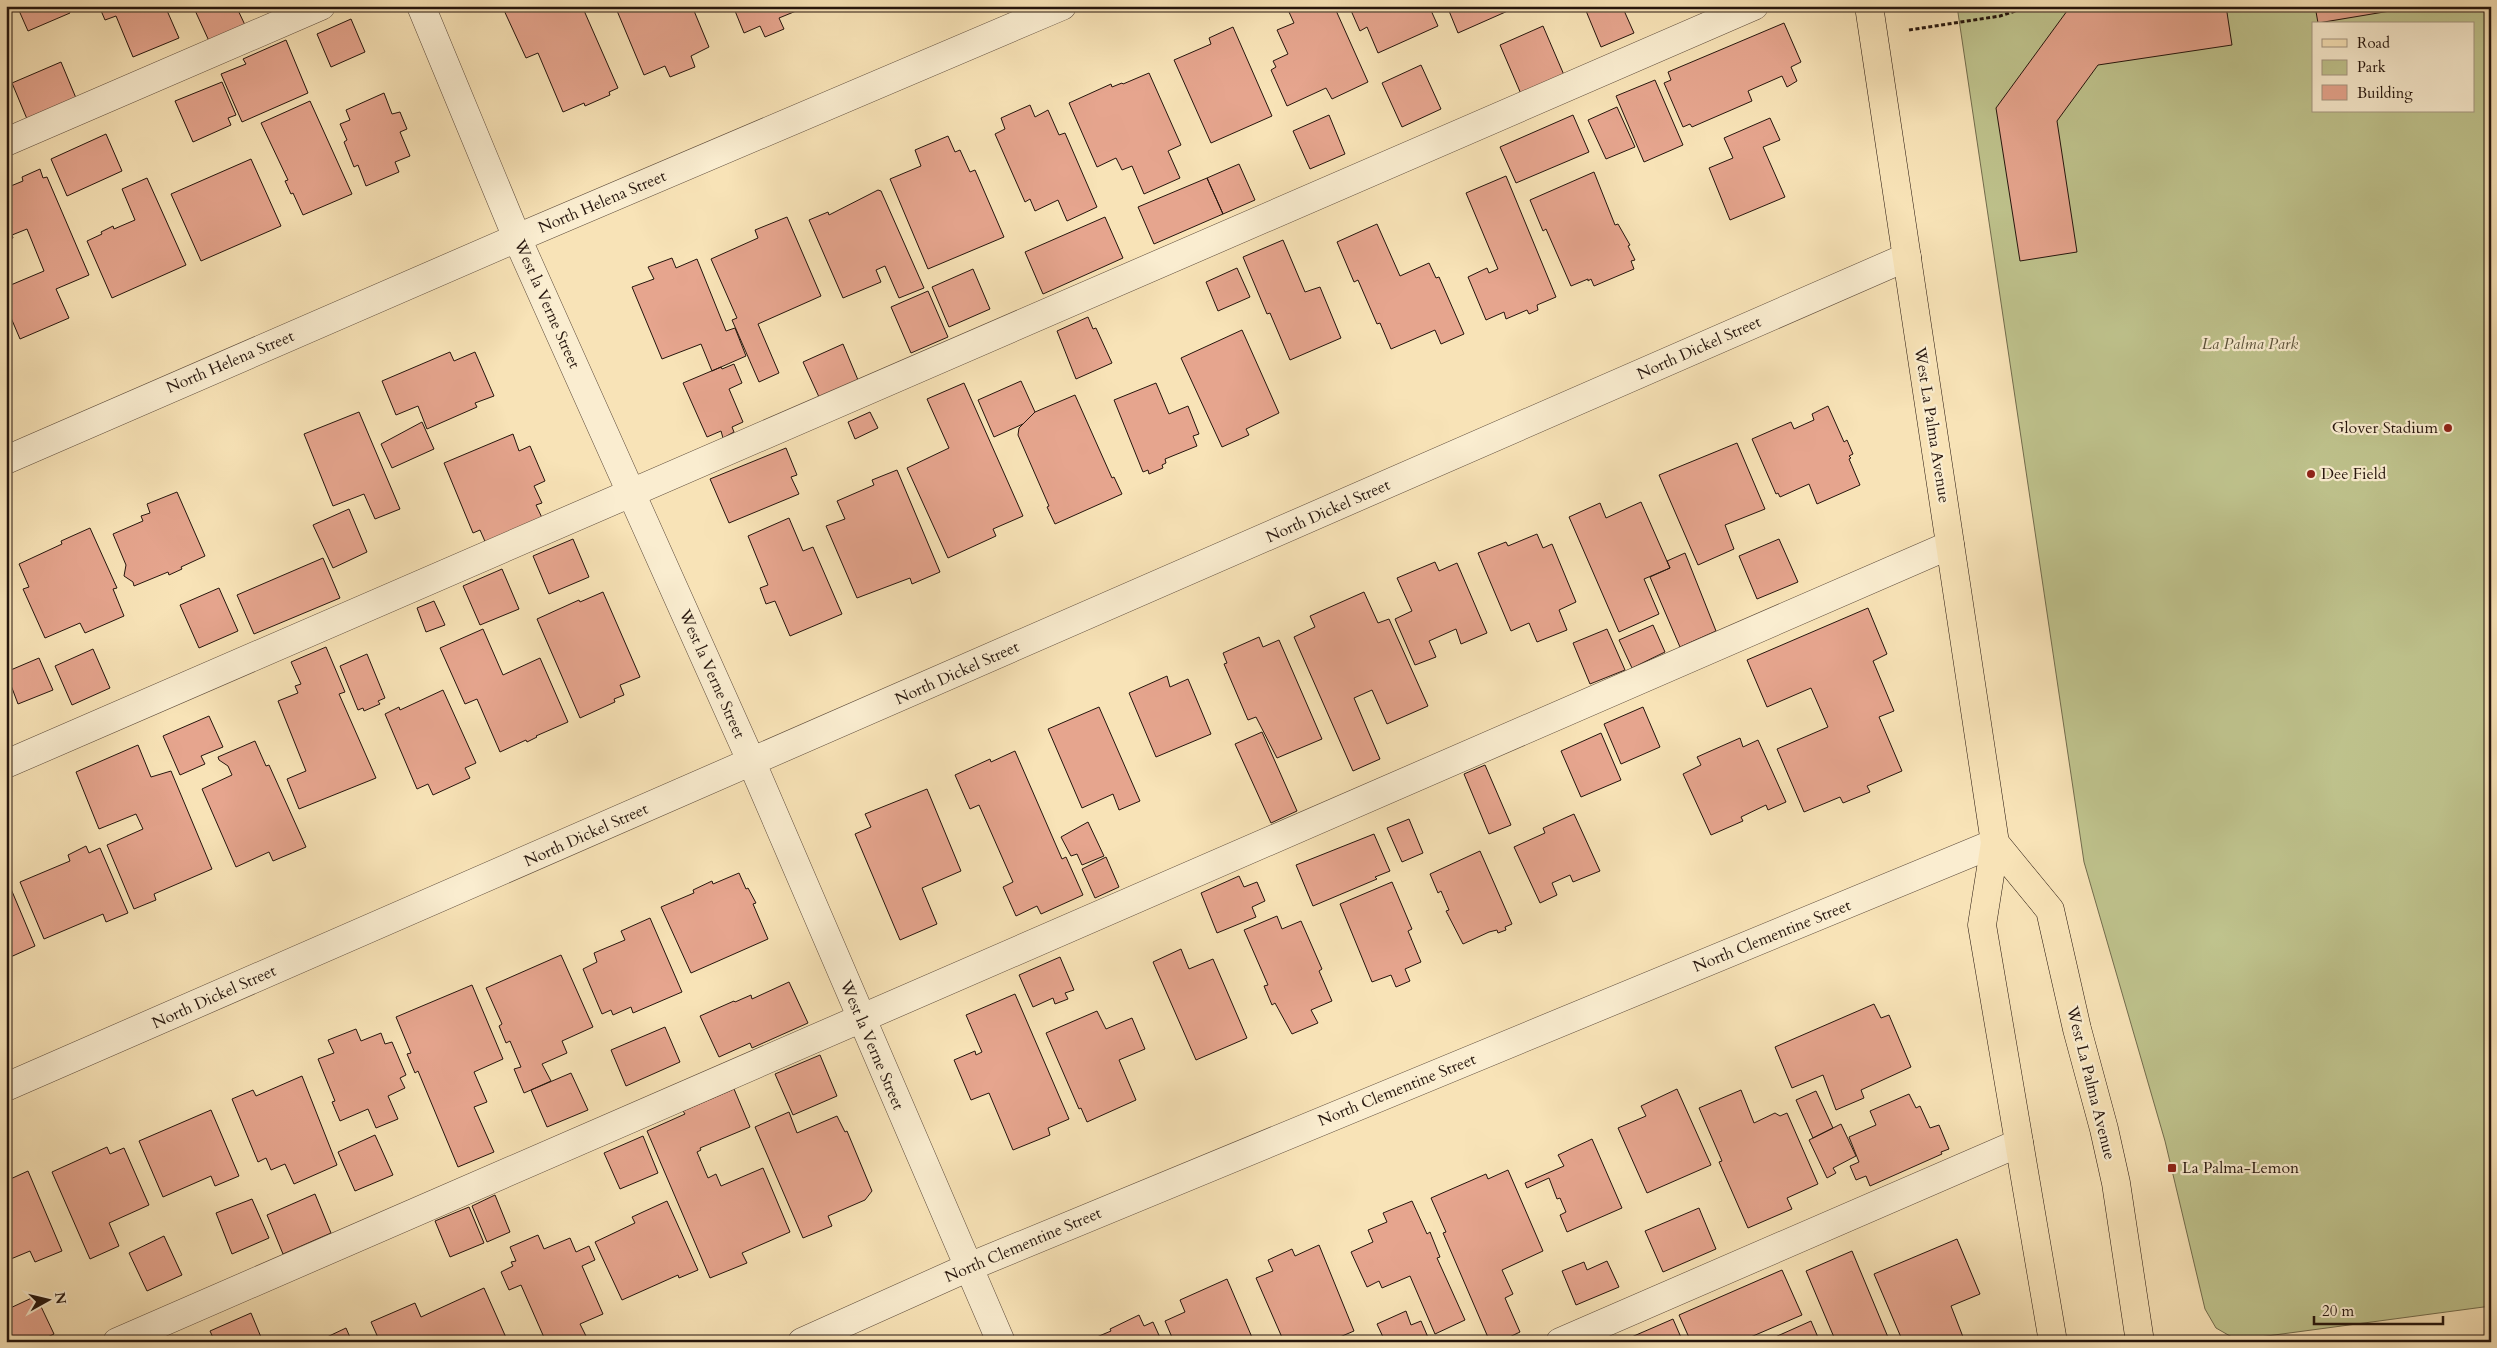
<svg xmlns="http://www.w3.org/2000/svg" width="2497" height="1348" viewBox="0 0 2497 1348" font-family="Cardo,serif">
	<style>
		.green { fill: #bfc38d; stroke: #726c4d; fill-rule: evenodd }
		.building { fill: #e6a58e; stroke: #25150d }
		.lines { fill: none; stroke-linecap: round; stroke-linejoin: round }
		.minor-casing { stroke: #5a4838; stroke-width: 29 }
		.major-casing { stroke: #25150d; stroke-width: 29 }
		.path { stroke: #25150d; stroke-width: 3; stroke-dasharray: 4 2.5; stroke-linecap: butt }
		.minor { stroke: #faedd0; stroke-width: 28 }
		.major { stroke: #f8e3b7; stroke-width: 28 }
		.poi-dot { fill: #8f2418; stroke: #faedd0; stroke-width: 2 }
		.labels { text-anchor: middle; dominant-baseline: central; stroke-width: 4.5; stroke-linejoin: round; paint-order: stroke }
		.street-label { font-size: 16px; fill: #25150d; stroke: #faedd0 }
		.park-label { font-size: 16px; font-style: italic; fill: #5b523a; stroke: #faedd0 }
		.poi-label { font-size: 16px; fill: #25150d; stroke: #faedd0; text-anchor: start }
	</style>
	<rect width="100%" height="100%" fill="#f8e3b7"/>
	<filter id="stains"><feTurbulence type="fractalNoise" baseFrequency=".004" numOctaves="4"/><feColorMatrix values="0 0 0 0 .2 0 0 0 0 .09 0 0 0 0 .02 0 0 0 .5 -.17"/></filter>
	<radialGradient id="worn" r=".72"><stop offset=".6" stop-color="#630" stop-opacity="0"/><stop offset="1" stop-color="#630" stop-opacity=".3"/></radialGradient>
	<path class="green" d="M1957 6H2491V1306L2237 1340 2216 1328 2205 1309 2165 1141 2084 862ZM2313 24H2473V111H2313Z"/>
	<path class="building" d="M17 6H67L70 13 28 31Z
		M99 6H165L179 38 133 57 116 16 105 20Z
		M193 6H236L245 25 209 41Z
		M502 6H582L618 88 609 92 610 95 585 106 584 103 563 112 538 53 526 58Z
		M615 6H692L709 47 691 56 695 67 670 77 665 66 644 75Z
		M733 6H800L801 9 779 18 784 29 765 37 760 26 744 33Z
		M1302 6H1334L1368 82 1332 99 1326 88 1287 106 1271 70 1276 67 1273 61 1288 54 1277 30 1294 23 1289 12Z
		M1349 6H1429L1438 26 1378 53 1367 27 1360 31Z
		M1447 6H1519L1458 33Z
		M1584 6H1622L1634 33 1601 47Z
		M2099 6H2226L2232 45 2098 65 2057 121 2077 252 2020 261 1996 108 2067 11Z
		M2315 6H2396V10L2318 23Z
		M351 19 365 52 331 67 317 34Z
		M1784 23 1801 62 1791 67 1797 81 1787 87 1782 76 1748 91 1752 101 1692 127 1690 124 1683 127 1664 83 1671 80 1668 72Z
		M1543 26 1564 75 1521 94 1500 45Z
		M1233 27 1272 116 1211 143 1174 60 1211 44 1209 38Z
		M286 40 308 93 242 122 221 74 246 64 243 59Z
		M61 62 76 98 27 119 12 83Z
		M1421 65 1441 109 1402 127 1382 83Z
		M1149 73 1181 145 1168 151 1180 178 1144 194 1132 166 1122 170 1116 158 1097 167 1069 103 1111 84 1112 87 1122 83 1123 84Z
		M1655 80 1683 145 1644 162 1616 96Z
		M222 82 236 115 228 118 231 125 193 142 175 101Z
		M384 93 392 114 400 112 407 129 400 132 410 156 395 162 399 172 366 186 358 165 354 167 344 142 347 140 340 124 350 120 346 110Z
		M310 101 352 194 303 215 293 193 291 194 285 181 288 180 261 123Z
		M1030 105 1035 117 1048 110 1059 135 1065 133 1097 207 1067 221 1058 200 1035 211 1030 199 1025 202 995 134 1005 129 1001 118Z
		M1617 107 1635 147 1606 159 1588 120Z
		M1329 115 1345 154 1310 169 1293 131Z
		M1573 115 1589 152 1516 183 1500 147Z
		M1770 118 1780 140 1763 147 1785 197 1730 220 1709 168 1733 158 1724 138Z
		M106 134 122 171 67 196 51 159Z
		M948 136 955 152 960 150 970 172 975 170 1004 237 928 269 890 179 921 166 915 150Z
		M251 159 281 226 201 261 171 194Z
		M1239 164 1255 200 1223 214 1207 178Z
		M40 169 43 178 47 177 89 275 56 289 69 318 20 339 6 306V287L44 271 27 229 12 235 13 238 6 241V188L23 181 22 177Z
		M1594 172 1615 225 1618 224 1630 245 1628 246 1635 260 1631 261 1634 269 1594 286 1591 279 1588 281V279L1571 286 1546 229 1543 231 1530 200Z
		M1506 176 1556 297 1537 305 1538 310 1529 314 1527 310 1506 319 1504 312 1486 320 1468 277 1487 268 1489 273 1498 269 1466 193Z
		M147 178 186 265 112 298 87 241 102 234 101 232 113 226 114 229 135 220 122 189Z
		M1207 178 1223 214 1154 244 1138 207Z
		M878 190 881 191 924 288 899 298 885 266 876 270 881 282 843 298 809 220 828 212 829 215Z
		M787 217 821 296 758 324 779 373 759 382 732 320 737 318 711 259 758 238 755 230Z
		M1105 217 1123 258 1043 294 1025 252Z
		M1377 224 1400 276 1429 263 1436 278 1439 277 1464 334 1441 344 1435 330 1391 349 1380 323 1377 324 1358 280 1354 282 1337 242Z
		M1283 240 1305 292 1320 287 1341 338 1290 360 1270 313 1267 314 1243 257Z
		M672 258 676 268 697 259 726 331 735 328 746 356 712 371 701 344 662 359 632 287 654 279 648 267Z
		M1237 268 1250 297 1218 311 1206 282Z
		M973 269 990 309 949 327 932 287Z
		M928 291 948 337 911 353 891 307Z
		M1088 317 1093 329 1096 328 1112 363 1076 379 1057 331Z
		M1242 330 1279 413 1246 429 1249 435 1222 447 1181 358Z
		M843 344 858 380 819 397 803 362Z
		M450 352 454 361 475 352 494 396 475 403 477 407 427 429 418 406 396 415 382 381Z
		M734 364 742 383 729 389 743 422 732 427 734 432 723 438 721 431 707 437 683 383 721 367 722 369Z
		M1021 381 1035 412 1023 424 994 437 978 400Z
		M964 383 1023 516 993 529 996 536 948 558 907 468 949 448 927 399Z
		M1156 383 1169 414 1188 406 1199 434 1193 436 1197 446 1165 459 1166 463 1162 465 1163 468 1149 474 1148 470 1143 472 1114 400Z
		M1075 395 1112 478 1114 477 1122 494 1055 524 1047 507 1049 506 1018 435 1019 428 1035 412Z
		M1828 406 1844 442 1847 440 1853 454 1849 456 1851 458 1849 459 1860 485 1817 504 1809 484 1780 497 1778 493 1776 494 1752 439 1791 422 1794 429 1814 420 1812 414Z
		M359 412 400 509 375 519 364 494 333 506 304 434Z
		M870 412 878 428 855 439 848 422Z
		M422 422 434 449 392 468 381 444Z
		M513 434 519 451 530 446 545 481 534 486 542 503 536 505 544 522 487 546 480 530 473 533 444 463Z
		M1737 443 1765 509 1725 525 1734 549 1698 565 1659 475Z
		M786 448 797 475 791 477 799 494 729 523 710 479Z
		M897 470 940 572 912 584 910 578 857 598 826 526 845 519 837 501 874 485 872 480Z
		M177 492 205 556 181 567 182 569 169 575 168 572 134 586 133 582 124 576 126 565 113 534 143 521 141 516 150 513 147 504Z
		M1641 502 1670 568 1644 579 1659 614 1619 632 1569 517 1600 503 1606 518Z
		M349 509 367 552 333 568 313 525Z
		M789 518 803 551 813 547 842 614 790 636 775 601 766 604 760 588 768 585 748 536Z
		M90 528 117 588 113 589 124 616 85 633 80 623 45 638 23 589 29 587 19 564 62 544 61 541Z
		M1537 534 1543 548 1552 544 1576 602 1559 610 1567 630 1537 642 1529 623 1511 631 1478 553 1506 542 1508 546Z
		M573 539 589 577 549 594 533 556Z
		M1779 539 1798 582 1757 599 1739 556Z
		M1685 553 1716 631 1680 647 1650 577 1670 568 1667 561Z
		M323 558 340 598 254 634 237 595Z
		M1435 562 1439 571 1457 563 1487 633 1461 644 1456 629 1429 641 1436 657 1415 665 1395 619 1412 611 1397 578Z
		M502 569 519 609 480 625 463 586Z
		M219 588 238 631 199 648 180 605Z
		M603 592 640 677 620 685 624 695 614 699 615 702 580 718 537 619 579 600 580 602Z
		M1364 592 1378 623 1389 619 1428 706 1387 724 1372 690 1354 698 1380 759 1353 771 1294 637 1315 627 1310 616Z
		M434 601 445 625 426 632 417 608Z
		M1868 608 1887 654 1873 661 1894 711 1879 717 1902 771 1867 786 1870 792 1843 803 1840 797 1804 812 1777 749 1828 727 1811 688 1767 707 1747 660Z
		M1653 625 1665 652 1632 668 1619 640Z
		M483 629 503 675 540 658 568 722 536 736 537 737 527 742 526 740 500 752 477 699 465 704 440 648Z
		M1607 629 1625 670 1590 684 1573 643Z
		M1259 637 1263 647 1279 640 1322 739 1277 758 1256 717 1248 720 1224 664 1227 663 1223 653Z
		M326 647 345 692 339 694 376 778 299 809 287 779 306 771 278 701 298 693 295 686 301 684 291 662Z
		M93 649 110 688 72 705 55 666Z
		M367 654 385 698 378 701 380 704 364 711 363 708 358 710 340 666Z
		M39 658 53 690 18 704 6 672Z
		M1167 676 1170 687 1188 679 1211 734 1156 757 1129 693Z
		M443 690 476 763 465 768 470 778 433 795 428 784 417 789 385 714 399 707 400 710Z
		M1099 707 1140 801 1119 810 1113 794 1082 808 1048 729Z
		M1643 707 1660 747 1621 764 1604 724Z
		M209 716 223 747 201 756 205 764 180 775 163 736Z
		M1262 732 1297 811 1271 823 1235 744Z
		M1601 733 1621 780 1581 797 1561 751Z
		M1740 738 1743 747 1758 740 1786 802 1768 810 1766 805 1741 817 1743 821 1711 835 1683 774 1701 765 1697 757Z
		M255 741 266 766 269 765 306 847 273 861 269 852 236 867 202 789 232 775 228 766 219 760 218 757Z
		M138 745 151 777 171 771 212 869 154 894 156 900 134 909 107 845 143 829 136 814 99 829 76 772Z
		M1015 751 1062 859 1066 857 1083 895 1041 914 1037 906 1016 916 1003 887 1013 882 979 805 970 809 955 775 990 759 991 762Z
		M1485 765 1511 825 1489 834 1464 774Z
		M927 789 961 871 922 888 937 924 900 940 855 834 871 827 865 814Z
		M1574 814 1600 871 1573 882 1570 875 1552 883 1557 895 1540 903 1514 847 1545 833 1543 828Z
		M1409 819 1423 853 1402 862 1387 828Z
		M1088 822 1104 856 1082 865 1077 854 1071 856 1061 837Z
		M1374 834 1390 871 1375 877 1377 879 1313 906 1296 865Z
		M86 846 89 853 100 848 128 913 106 922 103 914 44 939 20 882 70 861 68 855Z
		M1480 851 1512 924 1505 927 1506 930 1498 933 1497 930 1489 932 1463 944 1446 911 1449 910 1441 891 1438 893 1430 874Z
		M1106 857 1119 887 1095 898 1082 869Z
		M739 873 746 889 748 888 756 903 753 904 768 939 691 973 661 907 694 893 693 890 712 881 713 884Z
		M1239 876 1244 887 1257 882 1265 901 1252 907 1256 917 1217 933 1201 893Z
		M6 877 35 946 6 959Z
		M1392 882 1412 929 1408 931 1421 962 1405 969 1410 981 1396 987 1391 975 1372 982 1340 904Z
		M1277 916 1282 929 1301 921 1322 969 1319 971 1332 1001 1311 1010 1318 1023 1292 1034 1275 1003 1272 1005 1264 986 1268 985 1244 930Z
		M650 918 682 992 633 1013 631 1007 613 1015 611 1010 602 1014 583 969 597 962 594 953 625 940 621 931Z
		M1181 949 1189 969 1213 959 1247 1038 1196 1060 1153 962Z
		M561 955 593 1027 562 1041 567 1053 542 1064 551 1081 524 1093 514 1069 521 1067 510 1041 506 1043 499 1026 502 1024 486 988Z
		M1060 957 1074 990 1065 993 1068 999 1055 1004 1053 998 1033 1007 1019 975Z
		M789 982 808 1023 752 1048 750 1043 719 1057 700 1016 734 1001 735 1002 751 995 752 999Z
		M472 985 503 1059 474 1072 487 1102 474 1107 494 1152 458 1167 418 1071 415 1073 407 1054 411 1053 396 1017Z
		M1015 994 1069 1119 1048 1128 1050 1135 1013 1150 989 1093 971 1100 954 1060 975 1051 976 1055 982 1052 966 1015Z
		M1874 1004 1881 1018 1889 1015 1911 1067 1861 1090 1864 1098 1836 1110 1823 1075 1792 1088 1775 1047Z
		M1097 1011 1106 1029 1132 1018 1145 1049 1119 1060 1136 1100 1087 1122 1081 1108 1079 1109 1046 1033Z
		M665 1027 680 1062 626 1086 611 1050Z
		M356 1029 361 1041 381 1033 385 1044 392 1042 406 1075 400 1078 405 1088 388 1096 398 1119 376 1128 368 1109 340 1121 332 1102 335 1101 318 1059 334 1053 328 1040Z
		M820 1055 837 1096 793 1115 775 1074Z
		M571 1073 588 1110 547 1127 531 1090Z
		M302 1076 337 1165 294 1184 285 1164 271 1170 266 1158 258 1162 232 1099 253 1090 256 1096Z
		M734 1089 750 1127 700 1148 701 1150 697 1152 708 1178 716 1174 721 1186 763 1168 790 1232 742 1253 747 1263 710 1278 647 1131 685 1114 683 1111Z
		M1677 1089 1711 1165 1647 1193 1618 1128 1646 1116 1641 1106Z
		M1741 1090 1754 1123 1775 1113 1780 1116 1787 1113 1818 1184 1787 1198 1792 1209 1748 1228 1719 1162 1722 1161 1699 1108Z
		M1816 1091 1833 1128 1813 1138 1796 1100Z
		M1909 1094 1916 1108 1920 1106 1930 1128 1939 1125 1949 1149 1941 1152 1942 1154 1870 1186 1866 1176 1856 1180 1850 1166 1859 1162 1849 1137 1876 1125 1870 1111Z
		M211 1110 239 1176 215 1186 211 1176 163 1197 139 1141Z
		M789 1112 797 1133 837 1116 845 1132 847 1131 872 1191 865 1200 828 1216 832 1226 803 1238 755 1127Z
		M1841 1124 1856 1156 1833 1168 1836 1173 1827 1178 1809 1140Z
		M375 1135 393 1175 355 1191 338 1152Z
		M643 1136 658 1173 620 1189 604 1153Z
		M1592 1139 1622 1208 1567 1232 1560 1215 1566 1212 1560 1198 1557 1199 1549 1178 1527 1188 1525 1183 1564 1166 1558 1155Z
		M107 1147 110 1154 124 1148 149 1205 109 1223 119 1246 90 1259 52 1172Z
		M1508 1170 1543 1251 1502 1270 1513 1294 1505 1298 1520 1332 1499 1342H1490L1443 1233 1446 1232 1431 1198 1486 1174 1488 1179Z
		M28 1171 62 1251 35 1262 30 1251 6 1261V1181Z
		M315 1194 331 1233 283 1254 267 1215Z
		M495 1195 510 1232 487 1242 472 1206Z
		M252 1199 269 1238 232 1254 216 1213Z
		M667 1201 698 1270 679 1278 678 1275 622 1300 595 1242 635 1223 632 1217Z
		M1412 1201 1427 1234 1430 1232 1440 1257 1437 1258 1465 1320 1435 1334 1410 1276 1382 1288 1379 1281 1367 1287 1351 1252 1373 1242 1368 1230 1387 1222 1383 1213Z
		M469 1207 484 1243 450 1257 435 1221Z
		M1699 1208 1716 1249 1663 1272 1645 1231Z
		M538 1235 544 1249 570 1238 576 1252 589 1246 595 1260 582 1266 603 1314 580 1324 587 1338 579 1342H546L521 1285 509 1290 501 1272 513 1266 511 1262 516 1261 510 1247Z
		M164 1236 182 1275 147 1291 129 1253Z
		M1957 1239 1980 1294 1951 1306 1965 1342H1903L1874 1274Z
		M1319 1245 1354 1331 1328 1342H1284L1256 1278 1273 1271 1268 1260 1292 1249 1295 1256Z
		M1852 1251 1890 1342H1836L1806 1271Z
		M1607 1261 1619 1287 1576 1305 1562 1271 1584 1262 1587 1270Z
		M1782 1270 1802 1315 1739 1342H1691L1679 1315Z
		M1227 1279 1254 1342H1174L1165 1321 1185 1312 1180 1300Z
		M484 1288 508 1342H380L371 1322 415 1303 421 1317Z
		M36 1296 54 1334 37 1342H11L6 1330V1310Z
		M1406 1311 1411 1325 1421 1321 1430 1342H1381L1380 1338 1383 1337 1377 1324Z
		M251 1313 263 1342H215L210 1331Z
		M1139 1315 1144 1326 1153 1322 1162 1342H1094L1092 1339 1111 1331 1110 1329Z
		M1673 1319 1683 1342H1620Z
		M1811 1321 1820 1342H1764Z
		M346 1328 352 1342H329L327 1337Z"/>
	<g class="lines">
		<g class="minor-casing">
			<path id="minor" d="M421 6 517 238 752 763 1001 1342
				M6 142 321 6
				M6 460 517 238 1062 6
				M6 764 1754 6
				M6 1087 1907 257
				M117 1342 1950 545
				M802 1342 969 1267 1995 843
				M1560 1342 2019 1143"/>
		</g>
		<g class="major-casing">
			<path id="major" d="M1869 6 1995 843 1982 925 2053 1342
				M1995 843 2050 910 2077 1029 2104 1129 2116 1183 2140 1342"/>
		</g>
		<path class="path" d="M1909 30 2000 16 2030 6"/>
		<use href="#minor" class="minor"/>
		<use href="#major" class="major"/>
	</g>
	<g class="poi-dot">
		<circle cx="2448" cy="428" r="5"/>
		<circle cx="2311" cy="474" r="5"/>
		<rect x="2167" y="1163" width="10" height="10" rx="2.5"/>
	</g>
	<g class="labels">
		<g class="street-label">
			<text transform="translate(602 202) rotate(-23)">North Helena Street</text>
			<text transform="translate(547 304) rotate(66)">West la Verne Street</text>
			<text transform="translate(1699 348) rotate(-24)">North Dickel Street</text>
			<text transform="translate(230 362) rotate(-23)">North Helena Street</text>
			<text transform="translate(1932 425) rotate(81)">West La Palma Avenue</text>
			<text transform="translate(1328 511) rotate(-24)">North Dickel Street</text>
			<text transform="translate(957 673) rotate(-24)">North Dickel Street</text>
			<text transform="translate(712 674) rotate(66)">West la Verne Street</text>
			<text transform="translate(586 835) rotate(-24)">North Dickel Street</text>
			<text transform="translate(1772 936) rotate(-22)">North Clementine Street</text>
			<text transform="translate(214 997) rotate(-24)">North Dickel Street</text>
			<text transform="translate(872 1045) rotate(67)">West la Verne Street</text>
			<text transform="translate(2091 1083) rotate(76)">West La Palma Avenue</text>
			<text transform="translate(1397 1090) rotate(-22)">North Clementine Street</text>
			<text transform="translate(1023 1245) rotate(-23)">North Clementine Street</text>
		</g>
		<g class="park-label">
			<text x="2250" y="344">La Palma Park</text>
		</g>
		<g class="poi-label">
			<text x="2438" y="428" text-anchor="end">Glover Stadium</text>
			<text x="2321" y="474">Dee Field</text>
			<text x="2182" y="1168">La Palma-Lemon</text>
		</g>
	</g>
	<rect width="2497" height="1348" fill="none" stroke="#f8e3b7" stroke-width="25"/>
	<rect x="8" y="8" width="2482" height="1333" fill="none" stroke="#25150d" stroke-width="2.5"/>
	<rect x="12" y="12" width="2472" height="1323" fill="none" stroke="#25150d"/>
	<rect x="2312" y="22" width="162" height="90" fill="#faedd0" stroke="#a59782"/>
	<rect x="2322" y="39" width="25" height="8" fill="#f8e3b7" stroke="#a59782"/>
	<text x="2357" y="48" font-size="15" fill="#25150d">Road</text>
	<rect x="2322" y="60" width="25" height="15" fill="#bfc38d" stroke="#a59782"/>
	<text x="2357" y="72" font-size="15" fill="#25150d">Park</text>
	<rect x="2322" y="85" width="25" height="15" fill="#e6a58e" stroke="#a59782"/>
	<text x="2357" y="98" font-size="15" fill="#25150d">Building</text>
	<g transform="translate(48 1300) rotate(82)" stroke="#faedd0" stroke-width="4" paint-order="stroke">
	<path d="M0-4L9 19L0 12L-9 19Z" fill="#25150d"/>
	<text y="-8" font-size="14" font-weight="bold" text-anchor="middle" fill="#25150d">N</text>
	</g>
	<path d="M2314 1316v8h129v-8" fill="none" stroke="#25150d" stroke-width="2.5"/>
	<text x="2322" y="1316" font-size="15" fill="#25150d" stroke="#faedd0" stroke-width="4" paint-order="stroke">20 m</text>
	<rect width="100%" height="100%" filter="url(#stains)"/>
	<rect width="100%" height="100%" fill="url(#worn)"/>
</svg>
